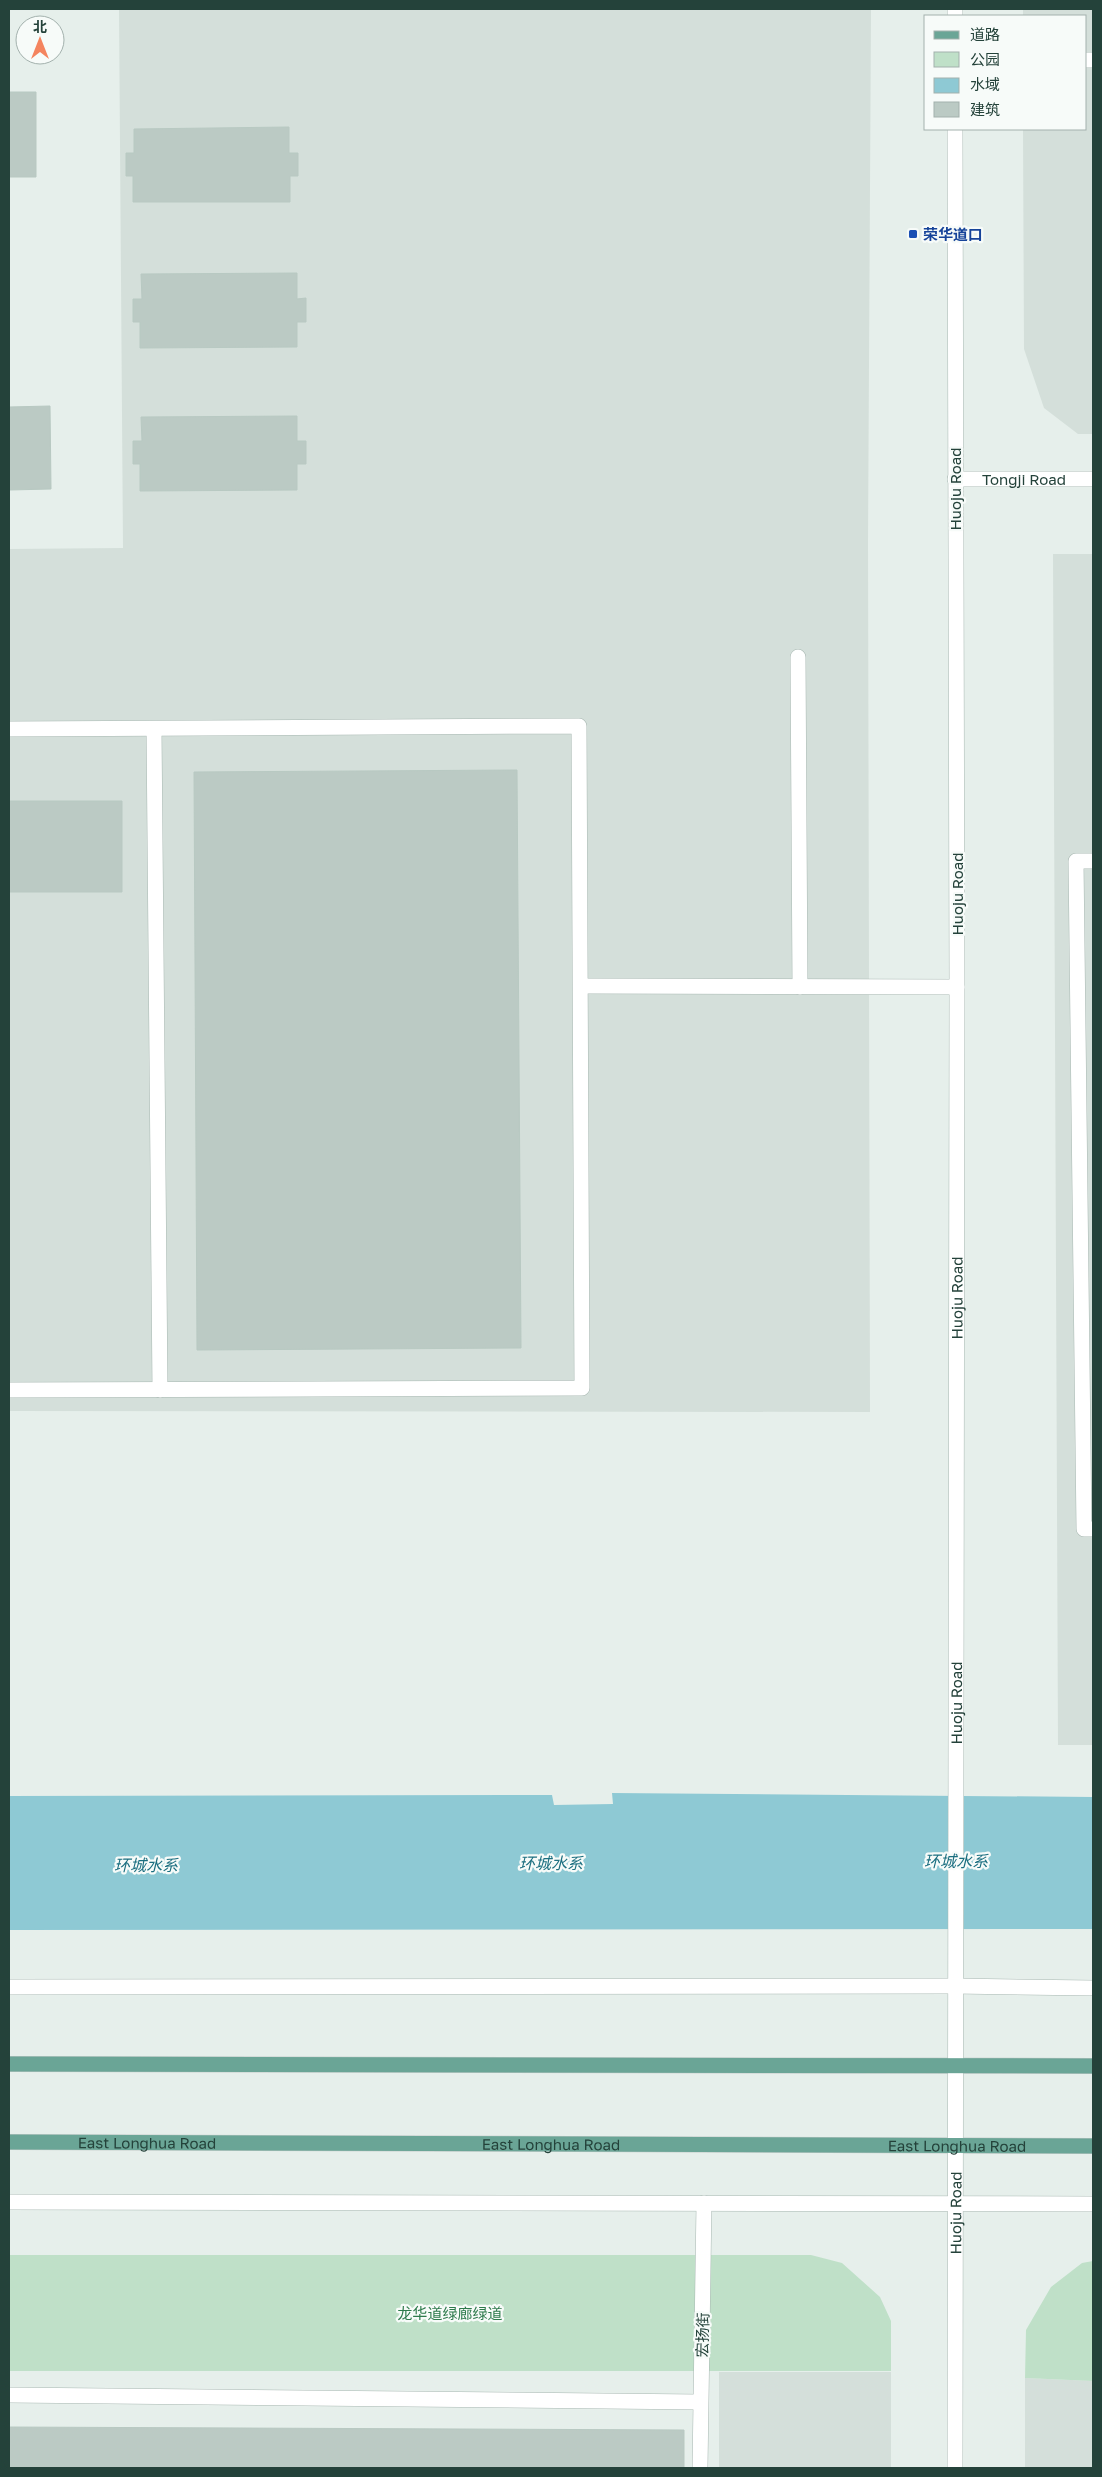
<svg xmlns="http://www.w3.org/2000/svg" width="1102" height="2477" viewBox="0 0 1102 2477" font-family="'Golos Text','Noto Sans SC',sans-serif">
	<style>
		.built { fill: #d4dfda }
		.green { fill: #bfe0c8 }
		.water { fill: #8ec9d4 }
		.building { fill: #bbcac4; stroke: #b8c9c2 }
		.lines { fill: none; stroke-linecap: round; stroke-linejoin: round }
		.minor-casing { stroke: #a8b8b2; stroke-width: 16 }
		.major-casing { stroke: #c2cac8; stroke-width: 16 }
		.minor { stroke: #fff; stroke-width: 15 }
		.major { stroke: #6aa596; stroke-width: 15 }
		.transit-dot { fill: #1a4fb4; stroke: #f7fbf9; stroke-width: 2 }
		.labels { text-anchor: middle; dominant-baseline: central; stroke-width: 4.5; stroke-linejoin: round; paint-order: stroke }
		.transit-label { font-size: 15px; font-weight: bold; fill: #164399; stroke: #f7fbf9; text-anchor: start }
		.street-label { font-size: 15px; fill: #24423a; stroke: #f7fbf9 }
		.park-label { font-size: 15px; fill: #2d7a4b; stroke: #f7fbf9 }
		.water-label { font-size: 16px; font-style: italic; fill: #1c6f80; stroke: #f7fbf9 }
	</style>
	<rect width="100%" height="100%" fill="#e6efeb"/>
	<path class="built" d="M119 9H871L868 542 870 1412 9 1411V549L123 548Z
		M1023 9H1093V434H1078L1044 408 1024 349 1023 129H1086V16H1023Z
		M1053 554H1093V1745H1058Z
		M719 2372H891V2468H719Z
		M1025 2378 1093 2381V2468H1025Z"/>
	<path class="green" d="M9 2255H811L842 2263 880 2297 891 2321V2371H9Z
		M1093 2261V2381L1025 2378 1026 2330 1051 2287 1082 2263Z"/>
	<path class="water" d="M612 1793 1093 1797V1929L9 1930V1796L552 1795 554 1805 613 1804Z"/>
	<path class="building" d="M9 92H36V177H9Z
		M289 127V153H298V176H290V202H133V176H126V153H134V129Z
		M297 273V299L306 298V322H297V347L140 348V322H133V299H142L141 274Z
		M50 406 51 489 9 490V407Z
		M297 416V441H306V464H297V490L140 491V464H133V441H142L141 417Z
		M517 770 521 1348 197 1350 194 772Z
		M9 801H122V892H9Z
		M9 2427 684 2430V2468H9Z"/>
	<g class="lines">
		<g class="minor-casing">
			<g id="minor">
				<path d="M955 9V16"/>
				<path d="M1086 60H1093"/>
				<path id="s1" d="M955 479H1093"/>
				<path d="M798 657 800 987"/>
				<path d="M9 729 579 726 582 1388 9 1390"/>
				<path d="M154 729 160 1390"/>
				<path d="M1093 861H1076L1084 1529H1093"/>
				<path d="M581 986 957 987"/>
				<path d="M9 1987 954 1986 1093 1988"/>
				<path d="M9 2202 1093 2204"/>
				<path d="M9 2395 700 2402"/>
				<path d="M700 2468 704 2203"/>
				<path id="s2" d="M955 2468 957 987 955 129"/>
			</g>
		</g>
		<g class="major-casing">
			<g id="major">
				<path d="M9 2064 1093 2066"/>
				<path id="s3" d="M9 2142 1093 2146"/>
			</g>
		</g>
		<use href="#minor" class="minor"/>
		<use href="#major" class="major"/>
	</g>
	<rect class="transit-dot" x="908" y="229" width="10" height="10" rx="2.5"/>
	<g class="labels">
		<g class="transit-label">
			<text x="923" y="234">荣华道口</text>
		</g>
		<g class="street-label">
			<text stroke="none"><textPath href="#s1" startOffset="69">Tongji Road</textPath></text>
			<text transform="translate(955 489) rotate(-90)">Huoju Road</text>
			<text transform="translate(957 894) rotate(-90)">Huoju Road</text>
			<text stroke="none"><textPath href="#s2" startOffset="1170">Huoju Road</textPath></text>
			<text stroke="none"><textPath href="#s2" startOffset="765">Huoju Road</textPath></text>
			<text stroke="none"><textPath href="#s3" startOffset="138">East Longhua Road</textPath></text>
			<text stroke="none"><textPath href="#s3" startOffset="542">East Longhua Road</textPath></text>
			<text stroke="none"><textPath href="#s3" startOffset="948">East Longhua Road</textPath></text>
			<text stroke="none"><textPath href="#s2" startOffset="255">Huoju Road</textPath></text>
			<text transform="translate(702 2335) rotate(-89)">宏扬街</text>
		</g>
		<g class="park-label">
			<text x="450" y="2313">龙华道绿廊绿道</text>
		</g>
		<g class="water-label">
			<text x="956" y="1861">环城水系</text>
			<text x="551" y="1863">环城水系</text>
			<text x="146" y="1865">环城水系</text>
		</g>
	</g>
	<rect width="1102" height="2477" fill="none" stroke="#24423a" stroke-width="20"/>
	<rect x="924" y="15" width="162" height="115" fill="#f7fbf9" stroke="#a3b1ad"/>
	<rect x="934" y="31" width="25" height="8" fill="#6aa596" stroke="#a3b1ad"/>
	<text x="970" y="40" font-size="15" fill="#24423a">道路</text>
	<rect x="934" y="52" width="25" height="15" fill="#bfe0c8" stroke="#a3b1ad"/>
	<text x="970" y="65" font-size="15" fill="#24423a">公园</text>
	<rect x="934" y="78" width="25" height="15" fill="#8ec9d4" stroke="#a3b1ad"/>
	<text x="970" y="90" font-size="15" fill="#24423a">水域</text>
	<rect x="934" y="102" width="25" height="15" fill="#bbcac4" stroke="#a3b1ad"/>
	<text x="970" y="115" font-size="15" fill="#24423a">建筑</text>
	<g transform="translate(40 40)"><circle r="24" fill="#f7fbf9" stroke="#a3b1ad"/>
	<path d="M0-4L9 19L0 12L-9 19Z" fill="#f4845f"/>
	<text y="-8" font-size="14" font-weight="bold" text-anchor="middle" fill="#24423a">北</text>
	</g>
</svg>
